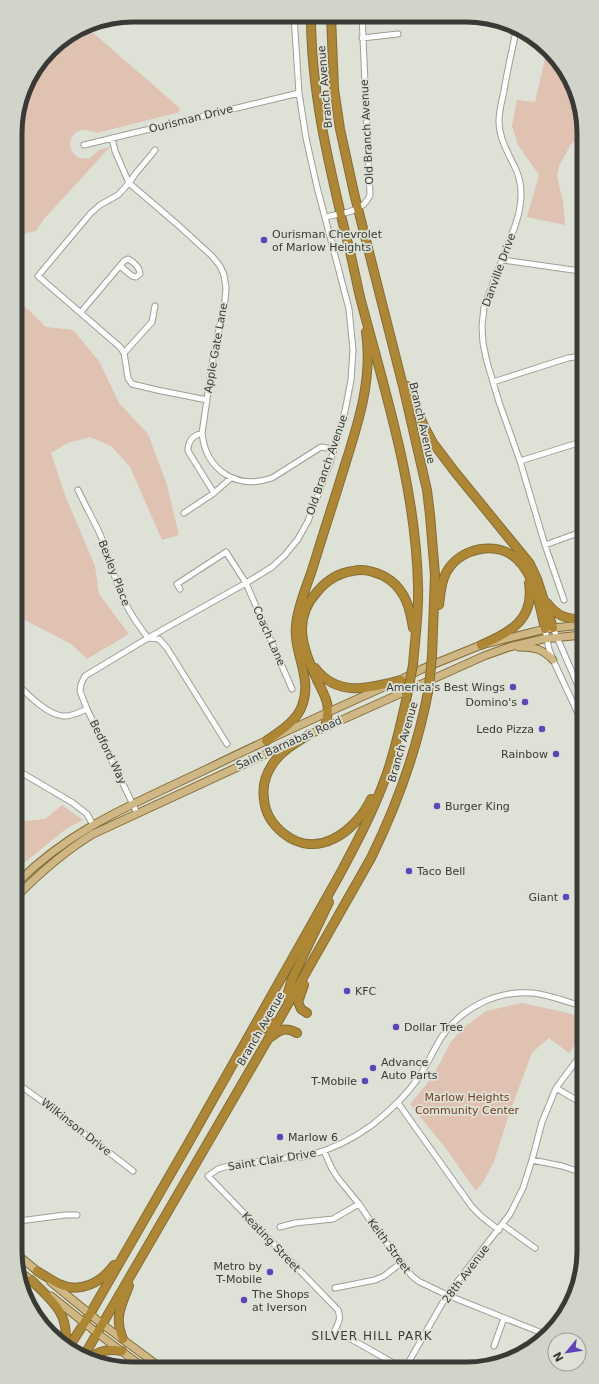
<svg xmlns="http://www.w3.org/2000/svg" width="599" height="1384" viewBox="0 0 599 1384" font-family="'DejaVu Sans',sans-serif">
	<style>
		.green { fill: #dfc2b2 }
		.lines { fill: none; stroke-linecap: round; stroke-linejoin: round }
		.minor-casing { stroke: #9d9f95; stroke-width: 7 }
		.major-casing { stroke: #846c35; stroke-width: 9 }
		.highway-casing { stroke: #846c35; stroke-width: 10 }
		.minor { stroke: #fff; stroke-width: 5 }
		.major { stroke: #ceb785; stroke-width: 7 }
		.highway { stroke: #ad8734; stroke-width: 8 }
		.highway-bridge-casing { stroke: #846c35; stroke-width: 10; stroke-linecap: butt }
		.highway-bridge { stroke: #ad8734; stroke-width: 8 }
		.poi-dot { fill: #5e43bb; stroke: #dee1d6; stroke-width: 1.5 }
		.labels { text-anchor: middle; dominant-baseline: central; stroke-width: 3.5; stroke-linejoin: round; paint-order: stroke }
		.street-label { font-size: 11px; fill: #393a36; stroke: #dee1d6 }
		.poi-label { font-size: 11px; fill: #393a36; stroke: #dee1d6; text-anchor: start }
		.park-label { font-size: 11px; fill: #6f3d1f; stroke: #dee1d6 }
		.neighbourhood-label { font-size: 12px; letter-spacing: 1px; fill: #3a3c34; stroke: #dee1d6 }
		.rim { fill: none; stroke: #393a36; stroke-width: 5 }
	</style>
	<rect width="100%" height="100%" fill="#dee1d6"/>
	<path class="green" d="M85 26 181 109 178 110 180 112 97 133C92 132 87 129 82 130 63 134 68 163 90 158L99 150 110 147 44 219 36 231 26 233 16 241 15 125 27 81 55 44Z
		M547 50 580 102V137L571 144 559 166 557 176 563 202 565 225 527 217 539 175 518 145 512 126 517 100 535 102Z
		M16 276 19 281 17 299 46 327 73 330 99 361 119 403 148 434 167 485 179 535 162 540 130 467 111 446 90 437 68 443 51 453 65 495 95 566 99 594 129 634 87 659 71 644 17 616Z
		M62 805 83 820 67 828 18 868V817L23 821 45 819Z
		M522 1003 559 1011 583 1017V1035L569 1053 549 1038 532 1053 511 1109 494 1161 484 1181 476 1191 447 1150 410 1104 426 1085 440 1063 450 1043 462 1029 486 1011Z"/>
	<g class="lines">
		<g class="minor-casing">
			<path id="minor" d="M516 31C512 51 507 71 504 91 502 100 499 111 499 121 499 141 510 155 517 172 524 190 521 209 515 226L484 307 482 326 483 343 487 362 499 402 520 461 545 545 564 600
				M362 38 398 34
				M112 138 115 151 129 183 178 225 212 256 220 266 224 275 226 288 225 300 213 359 202 433C206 471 237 490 272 478L321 447 333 449
				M84 145 299 93
				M155 150 152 154 136 173 129 183 118 195 100 205 90 214 38 276 120 347 124 353 128 378 132 384 157 390 207 400
				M325 217C341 213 363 213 370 195L362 16
				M503 260 580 271
				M81 312 124 261 128 259C134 262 140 268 140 274L136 277 132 276 120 266
				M124 353 152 322 155 306
				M493 382 568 358 581 356
				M202 433C192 436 188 441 188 451L214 493
				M520 461 581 442
				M78 490C85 505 93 519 100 534 109 557 115 582 126 604 131 616 140 627 148 638L159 639 167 648 227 744
				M184 513 214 493 231 478
				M545 545 581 532
				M180 589 177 584 226 552 246 583 292 689
				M553 628 582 695
				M545 629 549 649 553 660 582 722
				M17 684C28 695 48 715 63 716 71 717 80 712 87 709
				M17 770 73 803 87 814 93 825
				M137 813 87 709 80 691 81 684 85 676 148 638 246 583 272 567 285 555 298 539 308 521 330 463 345 411 351 380 353 350 349 309 317 187 306 138 299 93 294 16
				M18 1084 50 1107 133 1171
				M556 1088 583 1104
				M398 1103 472 1207 482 1217 499 1230
				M324 1151 331 1167 337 1177 359 1204 376 1229 412 1276 418 1281 447 1295 547 1335
				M532 1160 562 1166 583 1173
				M19 1221 65 1215H77
				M503 1225 535 1248
				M280 1227 295 1223 333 1219 359 1204
				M335 1288 375 1280 384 1276 401 1263
				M494 1346 504 1318
				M397 1365 335 1330C339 1322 341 1318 338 1310L208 1176 218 1169 228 1166C246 1163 265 1161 283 1158 291 1158 299 1158 307 1156 330 1150 353 1139 372 1125 390 1111 406 1096 419 1077 428 1064 434 1048 443 1035 463 1007 498 990 533 993 550 995 567 1002 583 1006
				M407 1365 447 1295 510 1214 523 1188 532 1160 542 1122 556 1088 583 1052"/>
		</g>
		<g class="major-casing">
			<path id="major" d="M519 647C534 647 543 649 553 660
				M396 682 422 669 481 645 545 629 582 625
				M306 736 484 656 509 647 543 639 582 635
				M18 882C73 827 138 802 207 769 266 740 326 713 386 686
				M18 895C40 873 65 851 93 834L296 740
				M19 1256 42 1275
				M19 1271 35 1283
				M51 1282 102 1324 160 1367
				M51 1296 97 1333 143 1367"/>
		</g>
		<g class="highway-casing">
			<path id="highway" d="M311 16C311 90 328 161 345 232 351 253 355 275 360 297 385 392 416 487 418 586 419 612 415 639 413 665
				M331 16 334 89 340 129 354 193 403 386 427 490 430 515 435 575 432 656
				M407 386 423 424 433 443 455 472 530 564 537 579 553 628
				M547 603C558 617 565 618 582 620
				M439 605C440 595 441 582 446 573 459 548 496 540 517 559 535 576 540 606 545 629
				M481 645C510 633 535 619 529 583
				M315 668C338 698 370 688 401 680
				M325 727C327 719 329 711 327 703 325 695 321 688 317 680 304 650 291 620 317 592 326 581 338 573 353 571 365 568 380 573 390 580 406 592 410 609 413 628
				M310 734C297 742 283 750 274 762 266 773 262 786 264 799 265 813 272 824 283 833 317 861 356 831 371 799
				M266 741C279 732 296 722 302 706 313 678 293 653 296 625 298 605 307 586 313 567 323 534 334 501 344 468 358 424 373 379 366 332
				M304 985 298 1002 301 1009 307 1013
				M289 1000 288 992 292 979 329 902
				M271 1037C280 1029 286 1027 297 1033
				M250 1042C257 1032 265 1025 277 1022
				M37 1271C44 1275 51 1280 59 1284 80 1294 102 1282 114 1265
				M31 1280C51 1300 70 1313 65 1344
				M123 1339C114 1318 121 1306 129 1286
				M69 1347 90 1314 189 1142 340 874C357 842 374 810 386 776 395 751 401 723 407 696
				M85 1354 267 1041 371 858C398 803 418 747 429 687
				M91 1357C101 1350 110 1349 122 1351"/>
		</g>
		<use href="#minor" class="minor"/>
		<use href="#major" class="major"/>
		<use href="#highway" class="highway"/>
		<g class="highway-bridge-casing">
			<path id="highway-bridge" d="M429 687 432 656
				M407 696 413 665"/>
		</g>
		<use href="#highway-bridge" class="highway-bridge"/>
	</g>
	<g class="poi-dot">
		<circle cx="264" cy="240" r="4"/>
		<circle cx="513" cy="687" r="4"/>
		<circle cx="525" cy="702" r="4"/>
		<circle cx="542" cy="729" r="4"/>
		<circle cx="556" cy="754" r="4"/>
		<circle cx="437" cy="806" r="4"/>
		<circle cx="409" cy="871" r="4"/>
		<circle cx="566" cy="897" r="4"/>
		<circle cx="347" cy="991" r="4"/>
		<circle cx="396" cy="1027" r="4"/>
		<circle cx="373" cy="1068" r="4"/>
		<circle cx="365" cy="1081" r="4"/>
		<circle cx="280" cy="1137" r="4"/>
		<circle cx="270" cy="1272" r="4"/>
		<circle cx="244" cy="1300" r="4"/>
	</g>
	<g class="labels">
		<g class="street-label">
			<text transform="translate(325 87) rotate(-95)">Branch Avenue</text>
			<text transform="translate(191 119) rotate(-14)">Ourisman Drive</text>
			<text transform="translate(367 132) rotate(-93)">Old Branch Avenue</text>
			<text transform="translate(499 270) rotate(-70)">Danville Drive</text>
			<text transform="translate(216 348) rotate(-80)">Apple Gate Lane</text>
			<text transform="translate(422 423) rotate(77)">Branch Avenue</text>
			<text transform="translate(327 465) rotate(-71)">Old Branch Avenue</text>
			<text transform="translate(114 573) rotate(69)">Bexley Place</text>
			<text transform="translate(269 636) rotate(66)">Coach Lane</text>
			<text transform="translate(403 742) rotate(-74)">Branch Avenue</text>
			<text transform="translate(289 743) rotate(-24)">Saint Barnabas Road</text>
			<text transform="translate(108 752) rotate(64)">Bedford Way</text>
			<text transform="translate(261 1029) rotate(-60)">Branch Avenue</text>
			<text transform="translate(76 1127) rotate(38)">Wilkinson Drive</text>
			<text transform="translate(272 1160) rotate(-9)">Saint Clair Drive</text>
			<text transform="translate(271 1242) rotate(46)">Keating Street</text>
			<text transform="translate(389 1246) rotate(54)">Keith Street</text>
			<text transform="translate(466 1274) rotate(-53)">28th Avenue</text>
		</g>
		<g class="poi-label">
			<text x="272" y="234">Ourisman Chevrolet<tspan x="272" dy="13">of Marlow Heights</tspan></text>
			<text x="505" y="687" text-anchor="end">America's Best Wings</text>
			<text x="517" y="702" text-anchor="end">Domino's</text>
			<text x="534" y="729" text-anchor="end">Ledo Pizza</text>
			<text x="548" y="754" text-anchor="end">Rainbow</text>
			<text x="445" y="806">Burger King</text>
			<text x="417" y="871">Taco Bell</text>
			<text x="558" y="897" text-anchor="end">Giant</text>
			<text x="355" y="991">KFC</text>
			<text x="404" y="1027">Dollar Tree</text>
			<text x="381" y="1062">Advance<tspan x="381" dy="13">Auto Parts</tspan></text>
			<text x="357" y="1081" text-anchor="end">T-Mobile</text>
			<text x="288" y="1137">Marlow 6</text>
			<text x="262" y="1266" text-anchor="end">Metro by<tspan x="262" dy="13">T-Mobile</tspan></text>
			<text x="252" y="1294">The Shops<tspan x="252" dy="13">at Iverson</tspan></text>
		</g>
		<g class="park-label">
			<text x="467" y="1097">Marlow Heights<tspan x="467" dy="13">Community Center</tspan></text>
		</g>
		<g class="neighbourhood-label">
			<text x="372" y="1336">SILVER HILL PARK</text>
		</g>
	</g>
	<path d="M0 0H599V1384H0ZM133 22H466A111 111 0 0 1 577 133V1251A111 111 0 0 1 466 1362H133A111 111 0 0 1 22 1251V133A111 111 0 0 1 133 22Z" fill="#d1d4c9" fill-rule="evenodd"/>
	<path class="rim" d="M133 22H466A111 111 0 0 1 577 133V1251A111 111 0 0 1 466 1362H133A111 111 0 0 1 22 1251V133A111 111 0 0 1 133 22Z"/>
	<g transform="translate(567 1352) rotate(241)"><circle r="19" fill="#dee1d6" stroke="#9c9e96"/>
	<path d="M0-3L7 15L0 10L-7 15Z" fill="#5e43bb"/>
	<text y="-6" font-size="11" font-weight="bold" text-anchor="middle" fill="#393a36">N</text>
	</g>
</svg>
